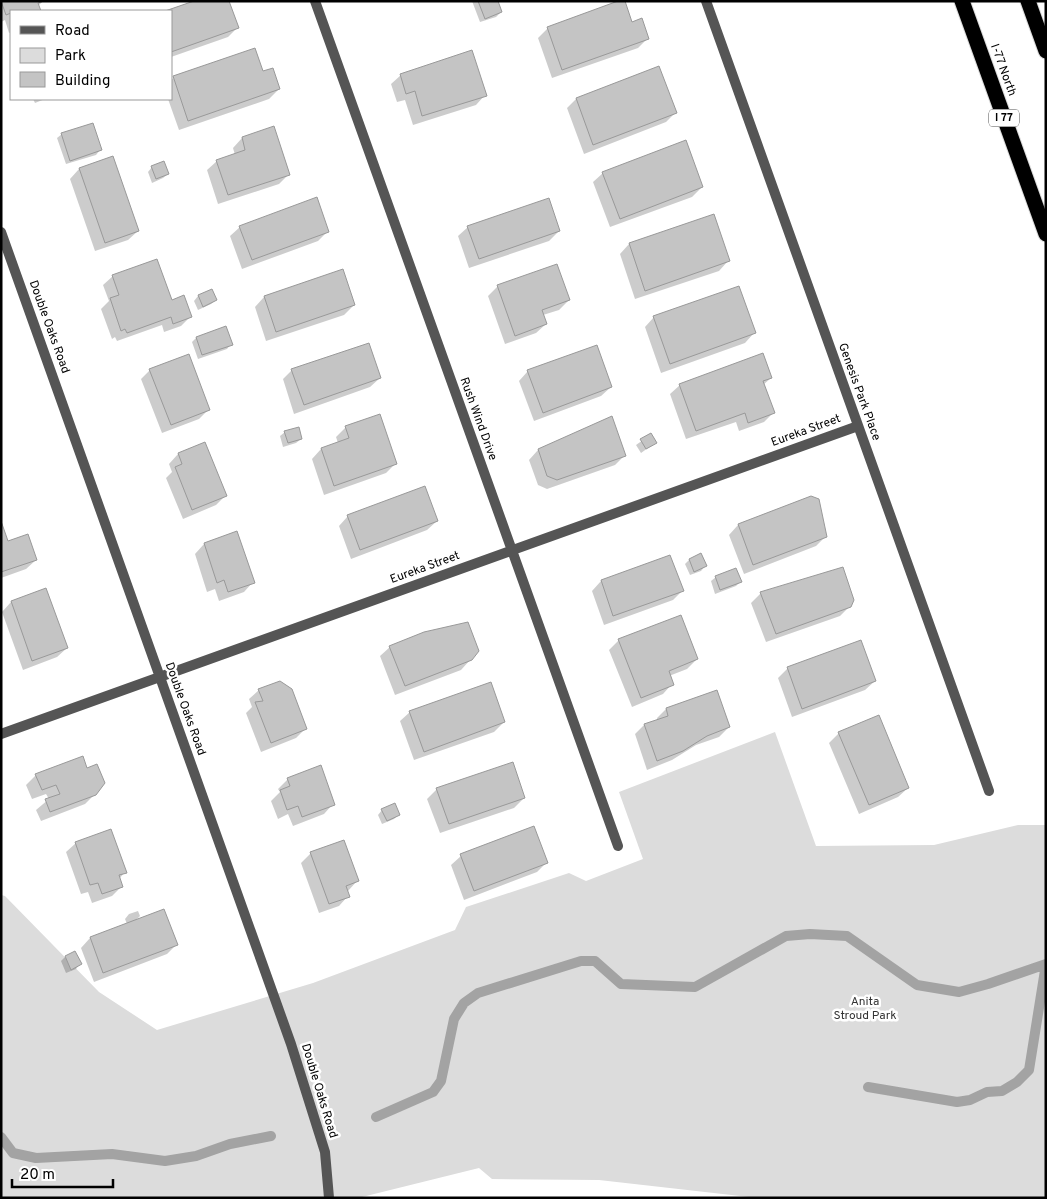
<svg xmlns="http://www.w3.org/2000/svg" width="1047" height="1199" viewBox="0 0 1047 1199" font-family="Overpass,sans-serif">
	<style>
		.green { fill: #dcdcdc }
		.shadow { fill: #0003 }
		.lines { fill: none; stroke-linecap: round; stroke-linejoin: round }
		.stream { stroke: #a3a3a3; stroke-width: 10 }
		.building { fill: #c4c4c4; stroke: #999 }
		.highway-casing { stroke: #dbdbdb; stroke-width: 17 }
		.street { stroke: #555; stroke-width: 10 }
		.highway { stroke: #000; stroke-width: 15 }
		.labels { text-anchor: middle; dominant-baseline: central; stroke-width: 5; stroke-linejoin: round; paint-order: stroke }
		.shield { fill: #fff; stroke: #4c4c4c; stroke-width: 1 }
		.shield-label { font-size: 11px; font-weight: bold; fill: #000 }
		.street-label { font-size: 12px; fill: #000; stroke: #fff }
		.park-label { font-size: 12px; fill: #333; stroke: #fff }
	</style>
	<rect width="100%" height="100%" fill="#fff"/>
	<path class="green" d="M775 732 816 846 934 845 1018 825H1046V1198H758L599 1180 492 1179 479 1168 358 1198H1V895L5 896 99 992 157 1030 313 983 455 930 466 907 569 873 586 881 643 859 619 792Z"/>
	<path class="shadow" d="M1 1H43L38 6 40 11H11V32L9 33 5 20 1 22Z
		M198 1 237 28 228 37 171 57V11H169Z
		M472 1H496L501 12 496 17 480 22Z
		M548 28 648 38 638 48 552 78 538 38Z
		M658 68 675 113 666 122 584 154 567 108 576 99Z
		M263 73 279 89 269 99 179 130 168 99H171V80L174 78Z
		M401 75 485 95 476 105 413 125 405 100 397 102 391 84Z
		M33 99H45L35 103Z
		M273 128 289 174 279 184 218 204 207 170 217 161 235 155 233 148 242 138Z
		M62 134 100 150 96 155 66 164 57 138Z
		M112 158 138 231 128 240 95 251 70 179 79 169Z
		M152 167 168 174 163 178 152 183 148 172Z
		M603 173 702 187 692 197 610 227 593 182Z
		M713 216 728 261 719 271 635 299 620 254 629 244Z
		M240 227 328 231 318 241 242 269 230 236Z
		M468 227 559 231 549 241 469 268 458 236Z
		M113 276 171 301 190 317 181 326 164 332 162 325 117 341 115 337 112 339 101 309 109 301 103 285Z
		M498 286 569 300 559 310 543 315 546 324 536 333 505 344 488 296Z
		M212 290 216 300 211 304 198 310 194 301 198 296Z
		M264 297 354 305 344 315 266 341 255 307Z
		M654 317 754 333 745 343 661 373 645 327Z
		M196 338 231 344 227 349 198 359 192 342Z
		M150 370 209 409 199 419 162 433 141 379Z
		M292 370 380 378 370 387 294 414 283 379Z
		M528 371 611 387 601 396 534 421 519 381Z
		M771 378 763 385 773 413 764 422 739 431 736 422 686 439 670 394 680 385Z
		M612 418 625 455 615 465 547 489 538 485 529 460 538 450Z
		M346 427 395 464 386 473 324 495 312 459 321 449 338 443 336 437Z
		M285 432 301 439 296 443 283 447 280 436Z
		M650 435 655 443 641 453 636 445Z
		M204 444 225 496 216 505 183 519 166 478 172 472 169 464 178 454Z
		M811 498 826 536 816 546 744 574 729 535 738 525Z
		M348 516 437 521 427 530 351 559 339 526Z
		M1 525 8 542 36 560 26 569 1 578Z
		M237 533 253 582 244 592 219 601 215 589 207 592 195 554 204 544Z
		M670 556 682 591 673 600 604 625 592 591 601 581Z
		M689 560 705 566 701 571 690 575 685 564Z
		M716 577 740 582 736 586 715 594 711 581Z
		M46 590 67 648 57 657 23 670 2 612 11 602Z
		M761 593 850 606 840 616 766 642 751 603Z
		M619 640 697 659 687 669 669 676 672 684 663 694 632 707 609 650Z
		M390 647 471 659 461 670 395 695 380 656Z
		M788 668 875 681 865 690 792 717 778 678Z
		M259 690 305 729 296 738 261 752 246 713 252 707 249 699Z
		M666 709 729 727 719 737 696 745 672 760 647 770 635 734 644 725 657 720V718Z
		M410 712 504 722 494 732 414 760 400 721Z
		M839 733 908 788 898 797 859 814 829 743Z
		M36 775 95 794 85 804 41 821 36 810 49 799 46 794 32 799 26 785Z
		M288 779 333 804 324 814 293 826 288 814 278 819 271 801 280 792 278 789Z
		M437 789 524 798 514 808 440 833 427 799Z
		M382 810 399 814 394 819 382 824 378 815Z
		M76 843 125 872 119 879 122 886 112 896 92 903 88 892 81 894 66 852Z
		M311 853 357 881 348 891V896L339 906 319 913 301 863Z
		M461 856 547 862 537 872 464 900 451 865Z
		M138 911 140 916 134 922 176 945 167 954 94 982 81 948 90 938 127 924 125 919 129 914Z
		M65 957 80 964 76 969 66 973 61 961Z"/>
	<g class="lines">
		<path class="stream" d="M868 1087 957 1102 970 1100 987 1092 1002 1091 1017 1082 1029 1070 1046 964
			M376 1117 433 1092 441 1081 454 1019 464 1003 478 993 581 961H595L621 984 695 987 786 936 810 934 847 936 917 985 959 992 988 984 1046 964
			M1 1137 13 1153 36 1158 112 1154 165 1161 196 1156 230 1144 271 1136"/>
	</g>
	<path class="building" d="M1 1H44L38 3 41 11H11V13L6 15Z
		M194 1H229L239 28 171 52V11H165Z
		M478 1H498L502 12 485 19Z
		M618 1H625L632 22 642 18 649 39 562 70 547 27Z
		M255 48 263 71 273 68 280 89 188 121 173 76Z
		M472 50 487 96 422 116 415 91 406 94 400 74Z
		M659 66 677 113 593 145 576 98Z
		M93 123 102 150 70 161 61 133Z
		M274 126 290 175 228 195 216 160 245 150 242 137Z
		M686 140 703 187 620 219 602 172Z
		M113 156 139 231 105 243 79 168Z
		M164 161 169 174 156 179 151 166Z
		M317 197 329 232 252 260 239 226Z
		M549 198 560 231 479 259 467 226Z
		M714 214 730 261 645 291 629 243Z
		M157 259 172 300 184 295 192 317 173 324 171 317 127 333 125 329 121 331 110 298 119 295 112 275Z
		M557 264 570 300 542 310 547 324 515 336 497 285Z
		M343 269 355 305 276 332 264 296Z
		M739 286 756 333 670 364 653 316Z
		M212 289 217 300 203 307 198 295Z
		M226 326 233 345 202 355 196 337Z
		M369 343 381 378 304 405 291 369Z
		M597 345 612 387 543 413 527 370Z
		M763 353 772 378 763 381 775 413 748 423 745 413 696 431 679 384Z
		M189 354 210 410 171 425 149 369Z
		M380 414 397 464 334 486 321 448 349 438 345 426Z
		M612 416 626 456 557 480 547 476 538 449Z
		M299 427 302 439 288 443 284 431Z
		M651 433 657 443 646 449 640 439Z
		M205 442 227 496 192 510 175 467 182 464 178 453Z
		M425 486 438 521 360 550 347 515Z
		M811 496 819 499 827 537 753 565 738 524Z
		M1 521 8 541 28 534 37 560 1 572Z
		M237 531 255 583 228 592 224 580 217 583 204 543Z
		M701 553 707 566 694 572 689 559Z
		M670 555 684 591 613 616 601 580Z
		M843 567 854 600 851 607 776 634 760 592Z
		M736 568 742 582 720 590 715 576Z
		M46 588 68 648 32 661 11 601Z
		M681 615 698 659 669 671 674 685 641 698 618 639Z
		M468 622 479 651 472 660 405 686 389 646 424 632Z
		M861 640 876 681 802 709 787 667Z
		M280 681 292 689 307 729 271 743 255 702 263 701 258 689Z
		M491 682 505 722 424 752 409 711Z
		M717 690 730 727 707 736 683 751 657 761 644 724 668 716 666 708Z
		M879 715 909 788 869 805 838 732Z
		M83 756 87 768 97 764 105 783 96 795 50 812 45 799 60 794 56 785 42 790 35 774Z
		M513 762 525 798 449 824 436 788Z
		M321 765 335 805 302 817 298 806 287 810 280 790 290 786 287 778Z
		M395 803 400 815 387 821 381 809Z
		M534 826 548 863 474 891 460 854Z
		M111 829 127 873 119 875 123 887 102 894 98 883 90 885 75 842Z
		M344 840 359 881 346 886 350 897 329 904 310 852Z
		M164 909 178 945 103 973 90 937Z
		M75 951 82 964 71 970 65 956Z"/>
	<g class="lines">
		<g class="highway-casing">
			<path id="highway" d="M962 1 1046 234
				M1028 1 1046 51"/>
		</g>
		<path class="street" d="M315 1 618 846
			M706 1 989 791
			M1 232 291 1044 325 1152 329 1198
			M1 734 858 426"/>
		<use href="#highway" class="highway"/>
	</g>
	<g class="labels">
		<rect class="shield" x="989" y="109.5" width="30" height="17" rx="4"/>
		<g class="shield-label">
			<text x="1004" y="118">I 77</text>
		</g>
		<g class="street-label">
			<text transform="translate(1003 70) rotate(70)">I-77 North</text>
			<text transform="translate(49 327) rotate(70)">Double Oaks Road</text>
			<text transform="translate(859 392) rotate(70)">Genesis Park Place</text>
			<text transform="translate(478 419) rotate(70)">Rush Wind Drive</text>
			<text transform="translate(806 431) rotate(-20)">Eureka Street</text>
			<text transform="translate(425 568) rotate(-20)">Eureka Street</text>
			<text transform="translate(185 709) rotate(70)">Double Oaks Road</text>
			<text transform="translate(319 1091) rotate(73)">Double Oaks Road</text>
		</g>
		<g class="park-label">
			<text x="865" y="1002">Anita<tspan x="865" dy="14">Stroud Park</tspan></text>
		</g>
	</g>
	<rect width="1047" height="1199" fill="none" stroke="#000000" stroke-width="5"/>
	<rect x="10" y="10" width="162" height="90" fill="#ffffff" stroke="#999999"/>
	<rect x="20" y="26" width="25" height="8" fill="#555555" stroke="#999999"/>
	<text x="55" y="35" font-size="15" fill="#000000">Road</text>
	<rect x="20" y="48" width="25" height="15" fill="#dcdcdc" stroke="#999999"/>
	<text x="55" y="60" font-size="15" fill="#000000">Park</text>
	<rect x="20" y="72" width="25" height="15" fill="#c4c4c4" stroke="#999999"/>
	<text x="55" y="85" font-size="15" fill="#000000">Building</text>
	<path d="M12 1179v8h101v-8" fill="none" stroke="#000000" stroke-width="2.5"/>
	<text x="20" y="1179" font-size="15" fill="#000000" stroke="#ffffff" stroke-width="4" paint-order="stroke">20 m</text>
</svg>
